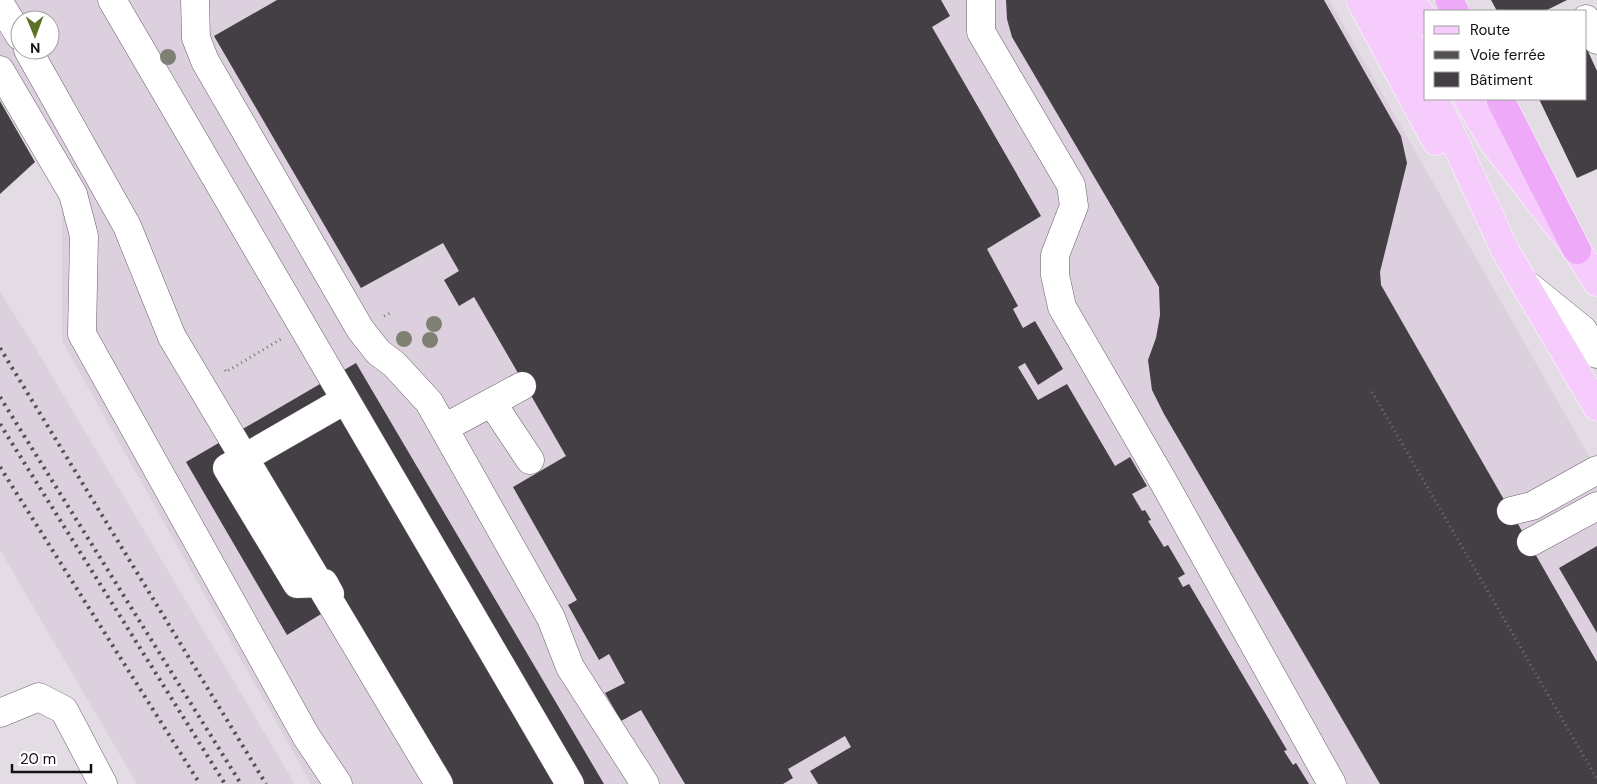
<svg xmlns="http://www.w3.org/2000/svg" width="1597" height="784" viewBox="0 0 1597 784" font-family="'DM Sans',sans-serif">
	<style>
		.built { fill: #dcd0de; fill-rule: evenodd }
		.building { fill: #443e45 }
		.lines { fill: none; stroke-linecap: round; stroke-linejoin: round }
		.minor-casing { stroke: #666067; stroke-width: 29 }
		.major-casing { stroke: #fff; stroke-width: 29 }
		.highway-casing { stroke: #fff; stroke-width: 29 }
		.path { stroke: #757176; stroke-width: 3; stroke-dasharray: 1 4; stroke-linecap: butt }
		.minor { stroke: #fff; stroke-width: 28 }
		.major { stroke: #f5ccfb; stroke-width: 28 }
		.highway { stroke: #eeaaf8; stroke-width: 28 }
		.rail { stroke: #545054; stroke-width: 4; stroke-dasharray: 2.5 5; stroke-linecap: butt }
		.tree { fill: #7d8072 }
	</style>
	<rect width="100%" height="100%" fill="#e3dce4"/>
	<path class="built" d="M0 0H1329L1597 470V784H311L62 341V199L0 81ZM20 20H50V50H20Z
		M0 292 33 344 295 784H137L0 550Z"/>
	<path class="building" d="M277 0H941L950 16 932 27 1041 216 987 249 1018 306 1013 309 1023 328 1035 321 1063 369 1038 385 1025 363 1018 367 1038 400 1067 384 1115 466 1130 457 1147 486 1132 494 1142 511 1145 510 1151 520 1148 521 1164 547 1168 545 1185 574 1178 578 1183 587 1189 584 1287 750 1284 751 1293 765 1296 763 1309 784H818L810 771 851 747 845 736 788 769 793 778 783 784H685L641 710 621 721 605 693 625 683 609 654 599 660 568 605 577 600 513 487 566 456 474 297 459 306 444 280 459 271 443 243 361 288 214 36Z
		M1006 0H1324L1401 136 1407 163 1380 272 1381 285 1597 662V784H1380L1164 414 1152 390 1148 360 1156 338 1160 315 1159 287 1012 37 1007 19Z
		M1491 0H1567L1545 11H1497Z
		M1586 47 1597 71V169L1577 178 1539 99H1586Z
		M0 101 35 162 0 194Z
		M356 363 604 784H431L326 611 287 635 186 462Z
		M1597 546V633L1559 568Z"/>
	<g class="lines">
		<g class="minor-casing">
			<path id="minor" d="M112 0 570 784
				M195 0 196 38 205 61 360 329 378 352 394 364 429 402 551 618 570 667 645 784
				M981 0V32L1071 185 1074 206 1055 255V275L1062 307 1163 481 1332 784
				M0 4 20 36
				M1586 19 1597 40
				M28 50 127 226 172 337 439 784
				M0 70 73 194 84 236 82 334 306 736 338 784
				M1525 283 1583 330 1597 354
				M492 403 530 460
				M444 428 522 386
				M1511 511 1532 506 1597 470
				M1531 542 1597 506
				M330 594 324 583 297 584 227 468 345 400
				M0 713 39 697 64 710 103 784"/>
		</g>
		<g class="major-casing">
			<path id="major" d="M1360 0 1436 141
				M1390 0 1426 79
				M1411 0 1426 22
				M1435 99 1506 252 1597 407
				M1468 99 1493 142 1577 250 1597 282"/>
		</g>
		<g class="highway-casing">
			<path id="highway" d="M1449 0 1455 11
				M1500 99 1577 250"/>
		</g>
		<path class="path" d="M384 316 393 312
			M225 370 226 372 281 339
			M1372 392 1597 779"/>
		<use href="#minor" class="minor"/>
		<use href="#major" class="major"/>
		<use href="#highway" class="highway"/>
		<path class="rail" d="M0 348 266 784
			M0 397 241 784
			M0 424 225 784
			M0 467 200 784"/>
	</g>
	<g class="tree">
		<circle cx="168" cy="57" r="8"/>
		<circle cx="434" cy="324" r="8"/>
		<circle cx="404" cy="339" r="8"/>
		<circle cx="430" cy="340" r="8"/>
	</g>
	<rect x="1424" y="10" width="162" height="90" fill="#ffffff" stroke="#a1a0a1"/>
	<rect x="1434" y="26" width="25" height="8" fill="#f5ccfb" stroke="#a1a0a1"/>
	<text x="1470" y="35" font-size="15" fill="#141114">Route</text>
	<rect x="1434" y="51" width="25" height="8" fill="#545054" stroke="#a1a0a1"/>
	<text x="1470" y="60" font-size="15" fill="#141114">Voie ferrée</text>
	<rect x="1434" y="72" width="25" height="15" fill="#443e45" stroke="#a1a0a1"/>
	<text x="1470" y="85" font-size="15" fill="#141114">Bâtiment</text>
	<g transform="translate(35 35) rotate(179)"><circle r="24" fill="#ffffff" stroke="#a1a0a1"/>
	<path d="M0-4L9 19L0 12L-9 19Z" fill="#5b7223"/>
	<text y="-8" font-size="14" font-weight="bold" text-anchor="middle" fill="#141114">N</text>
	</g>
	<path d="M12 764v8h79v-8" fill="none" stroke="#141114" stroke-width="2.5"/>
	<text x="20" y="764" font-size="15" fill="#141114" stroke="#ffffff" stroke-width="4" paint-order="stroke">20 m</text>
</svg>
